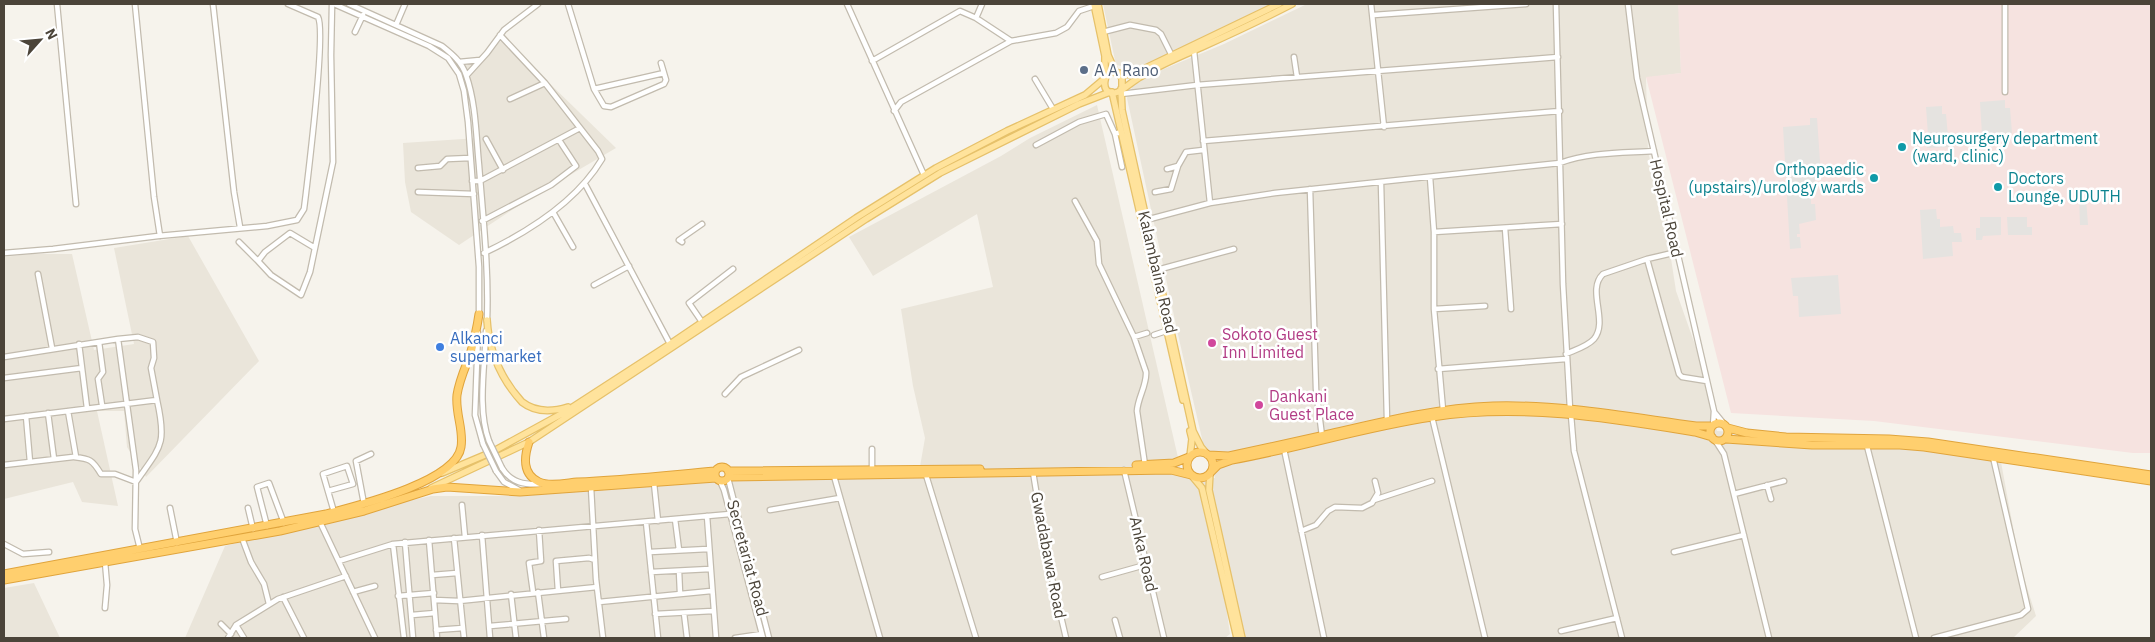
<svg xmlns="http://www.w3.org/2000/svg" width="2155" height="642" viewBox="0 0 2155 642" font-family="'IBM Plex Sans',sans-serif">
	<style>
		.residential { fill: #eae5da }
		.medical { fill: #f6e3e0 }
		.parking { fill: #e5e3e0 }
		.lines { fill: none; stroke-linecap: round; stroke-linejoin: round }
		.minor-casing { stroke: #c2bbae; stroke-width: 7 }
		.major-casing { stroke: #e6c16a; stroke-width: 8 }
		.highway-casing { stroke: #e0a43c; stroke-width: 9 }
		.minor { stroke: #fff; stroke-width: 4.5 }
		.major { stroke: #ffe39c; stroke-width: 5.5 }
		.highway { stroke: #ffcf6e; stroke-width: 7 }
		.minor-bridge-casing { stroke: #c2bbae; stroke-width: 7; stroke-linecap: butt }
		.minor-bridge { stroke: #fff; stroke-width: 4.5 }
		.service-dot { fill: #5c6f8a; stroke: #fff; stroke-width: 2 }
		.culture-dot { fill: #0f9aa8; stroke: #fff; stroke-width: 2 }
		.hotel-dot { fill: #d1479c; stroke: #fff; stroke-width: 2 }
		.shop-dot { fill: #3f7fe0; stroke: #fff; stroke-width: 2 }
		.labels { text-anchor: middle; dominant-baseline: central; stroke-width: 5; stroke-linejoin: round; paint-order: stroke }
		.service-label { font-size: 16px; fill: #4e5e75; stroke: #fff; text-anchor: start }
		.culture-label { font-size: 16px; fill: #0d838f; stroke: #fff; text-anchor: start }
		.street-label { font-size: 16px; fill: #4b4439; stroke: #fff }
		.hotel-label { font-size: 16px; fill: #b23c85; stroke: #fff; text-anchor: start }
		.shop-label { font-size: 16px; fill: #366cbe; stroke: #fff; text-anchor: start }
	</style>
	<rect width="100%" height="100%" fill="#f6f3ec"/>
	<path class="residential" d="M1103 4H1277L1137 69 1116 65Z
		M1307 4H1679L1681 73 1646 78 1648 152 1664 213 1676 291 1699 356 1717 431 1938 444 2001 462 2020 565 2036 616 2013 638H1243L1213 517 1230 634 1225 638H185L225 546 341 515 431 496H524L685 481 808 477 918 478 925 438 913 386 901 309 993 287 977 214 873 276 849 237 1001 156 1030 138 1097 105 1182 475 1215 478 1203 443 1179 339 1127 98 1135 81 1224 44Z
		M504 39 616 148 524 202 459 245 411 212 405 182 403 143 478 138 471 83 465 66Z
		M188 236 259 361 146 477 127 447 124 411H97L118 506 82 502 73 482 4 499V257L31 254H72L94 350 134 344 114 248Z
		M34 583 60 638H4V588Z"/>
	<path class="medical" d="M1678 4H2151V453H2133L1874 421 1731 413 1646 77 1681 73Z"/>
	<path class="parking" d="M2005 100V108H2010L2012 133 1982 135 1980 102Z
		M1942 106V114H1946L1949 147 1927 148 1928 135 1926 107Z
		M1810 118H1817L1821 176H1815V197L1811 198V204H1815L1816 220 1799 224 1800 234H1797V237H1800L1801 248 1790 249 1783 127 1810 125Z
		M2079 198H2086L2088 225H2080Z
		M1936 209 1937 219H1940V227L1953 226 1954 233H1961L1962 242H1952L1953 256 1923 259 1920 210Z
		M1980 217H2001V235L1983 236 1982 240H1976V228H1980Z
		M2007 217H2027V227H2032V235H2008Z
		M1838 275 1841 314 1799 317 1798 296H1793L1791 278Z"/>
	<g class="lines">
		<g class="minor-casing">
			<path id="minor" d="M57 4 76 204
				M135 4 154 197 160 236
				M213 4 234 192 240 227
				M334 4 429 46 448 58 459 74 464 91 468 122 479 267V316
				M349 4 442 46C452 54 462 62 466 75 476 103 476 135 479 165 483 217 489 269 487 321
				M568 4 594 89 604 106 611 107 664 84 666 80 661 63
				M847 4 924 175
				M1371 4 1384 127
				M1556 4 1563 284 1570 409
				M1628 4 1637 78 1714 411 1713 426
				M2005 4V92
				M1374 15 1526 4
				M976 18 982 4
				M396 25 405 4
				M355 32 363 15
				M1103 32 1130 25 1156 30 1161 34 1172 56
				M1194 51 1210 203
				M1294 57 1297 77
				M872 61 960 11 976 18 1011 41
				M459 62 480 60
				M467 75 487 53 504 30 538 4
				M1035 79 1053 109
				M594 89 664 73
				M1121 94 1197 85 1558 57
				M510 99 545 83
				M894 111 901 102 1011 41 1056 33 1067 27 1079 11 1094 6
				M1115 134 1122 167
				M486 139 503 170
				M1203 141 1560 111
				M1036 145 1079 122 1106 114 1115 134 1121 132
				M418 168 440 166 447 159 470 158
				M1167 169 1178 166 1186 152 1203 150
				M1430 177 1434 232V309L1443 410
				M472 181H480L580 128
				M1381 183 1387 420
				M585 184 670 344
				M1310 189 1316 389 1322 436
				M418 192 474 194
				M1155 192 1171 189 1178 166
				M1075 201 1097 241 1099 264 1134 337 1146 372C1147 385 1138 397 1137 411L1145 465
				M553 212 573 247
				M1146 220 1210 203 1275 193 1560 163C1589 152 1623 153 1654 151
				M482 221 551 185 576 166 559 140
				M1505 228 1511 309
				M1434 232 1562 224
				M239 242 258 261 265 252 290 233 315 248 333 162 331 55 332 4
				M682 242 679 240 702 224
				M4 253 53 249 158 236 267 226 297 220 304 209 306 193C309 167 326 31 318 17L288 4
				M484 253C528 232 577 201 602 159L598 151 545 83 500 35
				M1647 259 1679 374 1682 377 1707 381
				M258 261 271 275 301 295 310 272 315 248
				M1157 270 1234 249
				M38 274 52 348
				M594 285 629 266
				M1434 309 1485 306
				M702 322 689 303 733 269
				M486 331C485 365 477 409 489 441
				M478 333 475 415 483 444
				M1154 335 1166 331
				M1134 337 1147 333
				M118 339 138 337 153 342 154 358 151 368 157 400
				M99 342 103 372 98 379 102 405
				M79 344 87 408
				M1566 354C1575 350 1588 346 1594 339 1609 321 1586 290 1603 274L1647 259 1677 252
				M4 357 118 339 136 470 135 529 140 549
				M1438 369 1566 359
				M4 378 82 368
				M725 394 741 377 799 350
				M68 411 76 457
				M48 413 54 459
				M1715 413 1724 424
				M1571 415 1574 451 1622 638
				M26 416 30 462
				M1432 417 1485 638
				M4 419 157 400C167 445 161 446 136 482L115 474H101C92 459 90 459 73 457L4 465
				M1715 440 1724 454 1769 638
				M1867 446 1916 638
				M872 449V469
				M1284 449 1324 638
				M502 468C511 483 525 485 541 484
				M1124 470 1164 638
				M496 471 504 482 519 490
				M1033 472 1047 557 1066 638
				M926 475 976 638
				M834 476 880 638
				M728 478 769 638
				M720 481 724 490 763 638
				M654 483 658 521
				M1767 485 1771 499
				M591 487 596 579 603 638
				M328 491 353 484 347 466 323 474 334 512
				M1734 494 1784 481
				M1374 500 1432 481
				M364 504 356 461 371 454
				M462 505 465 537
				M170 508 177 543
				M248 508 253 529
				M770 510 840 498
				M707 516 716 638
				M675 519 679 550
				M320 522 375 638
				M646 522 658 638
				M267 526 257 487 269 483 284 523
				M1301 531 1316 525 1328 511 1335 507 1362 508 1372 503 1378 493 1375 481
				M482 535 490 638
				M242 538 251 562 264 584 269 604
				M454 538 464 638
				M429 540 437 638
				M405 542 413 638
				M4 544 23 554 49 552
				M393 544 404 638
				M650 552 708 549
				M1674 552 1744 535
				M339 561 393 544 730 514
				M105 562 107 585 105 608
				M679 571 680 593
				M651 572 710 569
				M432 575 457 573
				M1102 577 1145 565
				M558 591 556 561 589 558 595 560
				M353 592 375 586
				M533 592 529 563 541 561 539 530
				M538 592 544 638
				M511 594 516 638
				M398 596 434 593
				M283 597 304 638
				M434 600 459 601 597 587
				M599 602 711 591
				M684 613 687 638
				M655 614 713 611
				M412 615 435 613
				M1115 620 1120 638
				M221 624 231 634
				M236 625 244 638
				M490 626 566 619
				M436 630 463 628
				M1561 631 1617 618
				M228 638 236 625 278 599 346 576
				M735 638 762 634
				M1934 638 2021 615 2028 609 1993 457"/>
		</g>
		<g class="major-casing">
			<path id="major" d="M1094 4 1105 56V77
				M1098 4 1108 55 1116 73
				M1118 73 1131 75 1279 4
				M1122 87V78C1104 56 1096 101 1118 92 1124 89 1133 81 1140 77 1159 65 1181 56 1202 47 1233 33 1263 19 1292 4
				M1121 89 1122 110 1193 431 1201 447 1206 453
				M1112 92 1183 400
				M487 320C489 351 501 379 522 402 536 413 552 412 568 407
				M1190 431 1192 439 1190 456
				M442 473 492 452 565 412 670 344 856 218 936 168 1007 131 1085 95 1104 79
				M1210 473 1209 490 1242 638
				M1192 476 1202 488 1237 638
				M431 488 529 442 866 219 940 173 1079 104 1110 92"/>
		</g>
		<g class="highway-casing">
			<path id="highway" d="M1710 432a9 9 0 1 1 18 0a9 9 0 1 1-18 0Z
				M1728 428 1747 433 1786 437 1889 439 1928 442 2151 475
				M1726 439 1812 445H1900L1924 447 2151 481
				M529 442C524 457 522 474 539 482 549 487 566 483 577 482 623 480 669 475 715 471
				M1187 465a13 13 0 1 1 26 0a13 13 0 1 1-26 0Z
				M1208 455 1229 456C1261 449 1293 442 1325 435 1381 422 1436 408 1493 406 1561 404 1629 417 1696 426H1712
				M1136 465 1174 463 1189 457
				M715 474a7 7 0 1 1 14 0a7 7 0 1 1-14 0Z
				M728 471 980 469
				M1211 472 1218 465 1232 460C1299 448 1364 427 1432 417 1520 403 1609 418 1695 432L1712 437
				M729 477 1171 470 1191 475
				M4 574 326 514C356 506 456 482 461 447 464 430 455 413 457 395 459 381 465 368 470 355 474 341 477 328 479 314
				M4 580 280 531 364 511 433 489 447 487 520 492 716 478"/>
		</g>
		<use href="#minor" class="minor"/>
		<use href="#major" class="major"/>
		<use href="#highway" class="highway"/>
		<g class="minor-bridge-casing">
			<path id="minor-bridge" d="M489 441 502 468
				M483 444 496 471"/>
		</g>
		<use href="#minor-bridge" class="minor-bridge"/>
	</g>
	<circle class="service-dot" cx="1084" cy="70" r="5"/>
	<g class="culture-dot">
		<circle cx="1902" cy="147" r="5"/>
		<circle cx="1874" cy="178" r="5"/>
		<circle cx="1998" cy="187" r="5"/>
	</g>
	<g class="hotel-dot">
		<circle cx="1212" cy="343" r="5"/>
		<circle cx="1259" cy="405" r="5"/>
	</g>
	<circle class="shop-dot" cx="440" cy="347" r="5"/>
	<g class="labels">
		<g class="service-label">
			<text x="1094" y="70">A A Rano</text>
		</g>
		<g class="culture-label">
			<text x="1912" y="138">Neurosurgery department<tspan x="1912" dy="18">(ward, clinic)</tspan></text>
			<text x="1864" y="169" text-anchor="end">Orthopaedic<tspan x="1864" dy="18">(upstairs)/urology wards</tspan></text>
			<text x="2008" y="178">Doctors<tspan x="2008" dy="18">Lounge, UDUTH</tspan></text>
		</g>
		<g class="street-label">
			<text transform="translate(1667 208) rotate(77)">Hospital Road</text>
			<text transform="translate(1158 272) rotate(77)">Kalambaina Road</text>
			<text transform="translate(1144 554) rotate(77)">Anka Road</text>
			<text transform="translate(1049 555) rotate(79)">Gwadabawa Road</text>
			<text transform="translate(748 558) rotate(75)">Secretariat Road</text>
		</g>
		<g class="hotel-label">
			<text x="1222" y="334">Sokoto Guest<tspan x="1222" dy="18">Inn Limited</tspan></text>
			<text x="1269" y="396">Dankani<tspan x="1269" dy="18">Guest Place</tspan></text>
		</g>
		<g class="shop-label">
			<text x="450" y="338">Alkanci<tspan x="450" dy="18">supermarket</tspan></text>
		</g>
	</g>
	<rect width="2155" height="642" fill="none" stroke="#4b4439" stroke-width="10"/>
	<g transform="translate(40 40) rotate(63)" stroke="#ffffff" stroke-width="4" paint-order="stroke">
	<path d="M0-4L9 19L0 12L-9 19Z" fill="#4b4439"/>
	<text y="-8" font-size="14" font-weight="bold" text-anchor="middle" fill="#4b4439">N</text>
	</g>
</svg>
